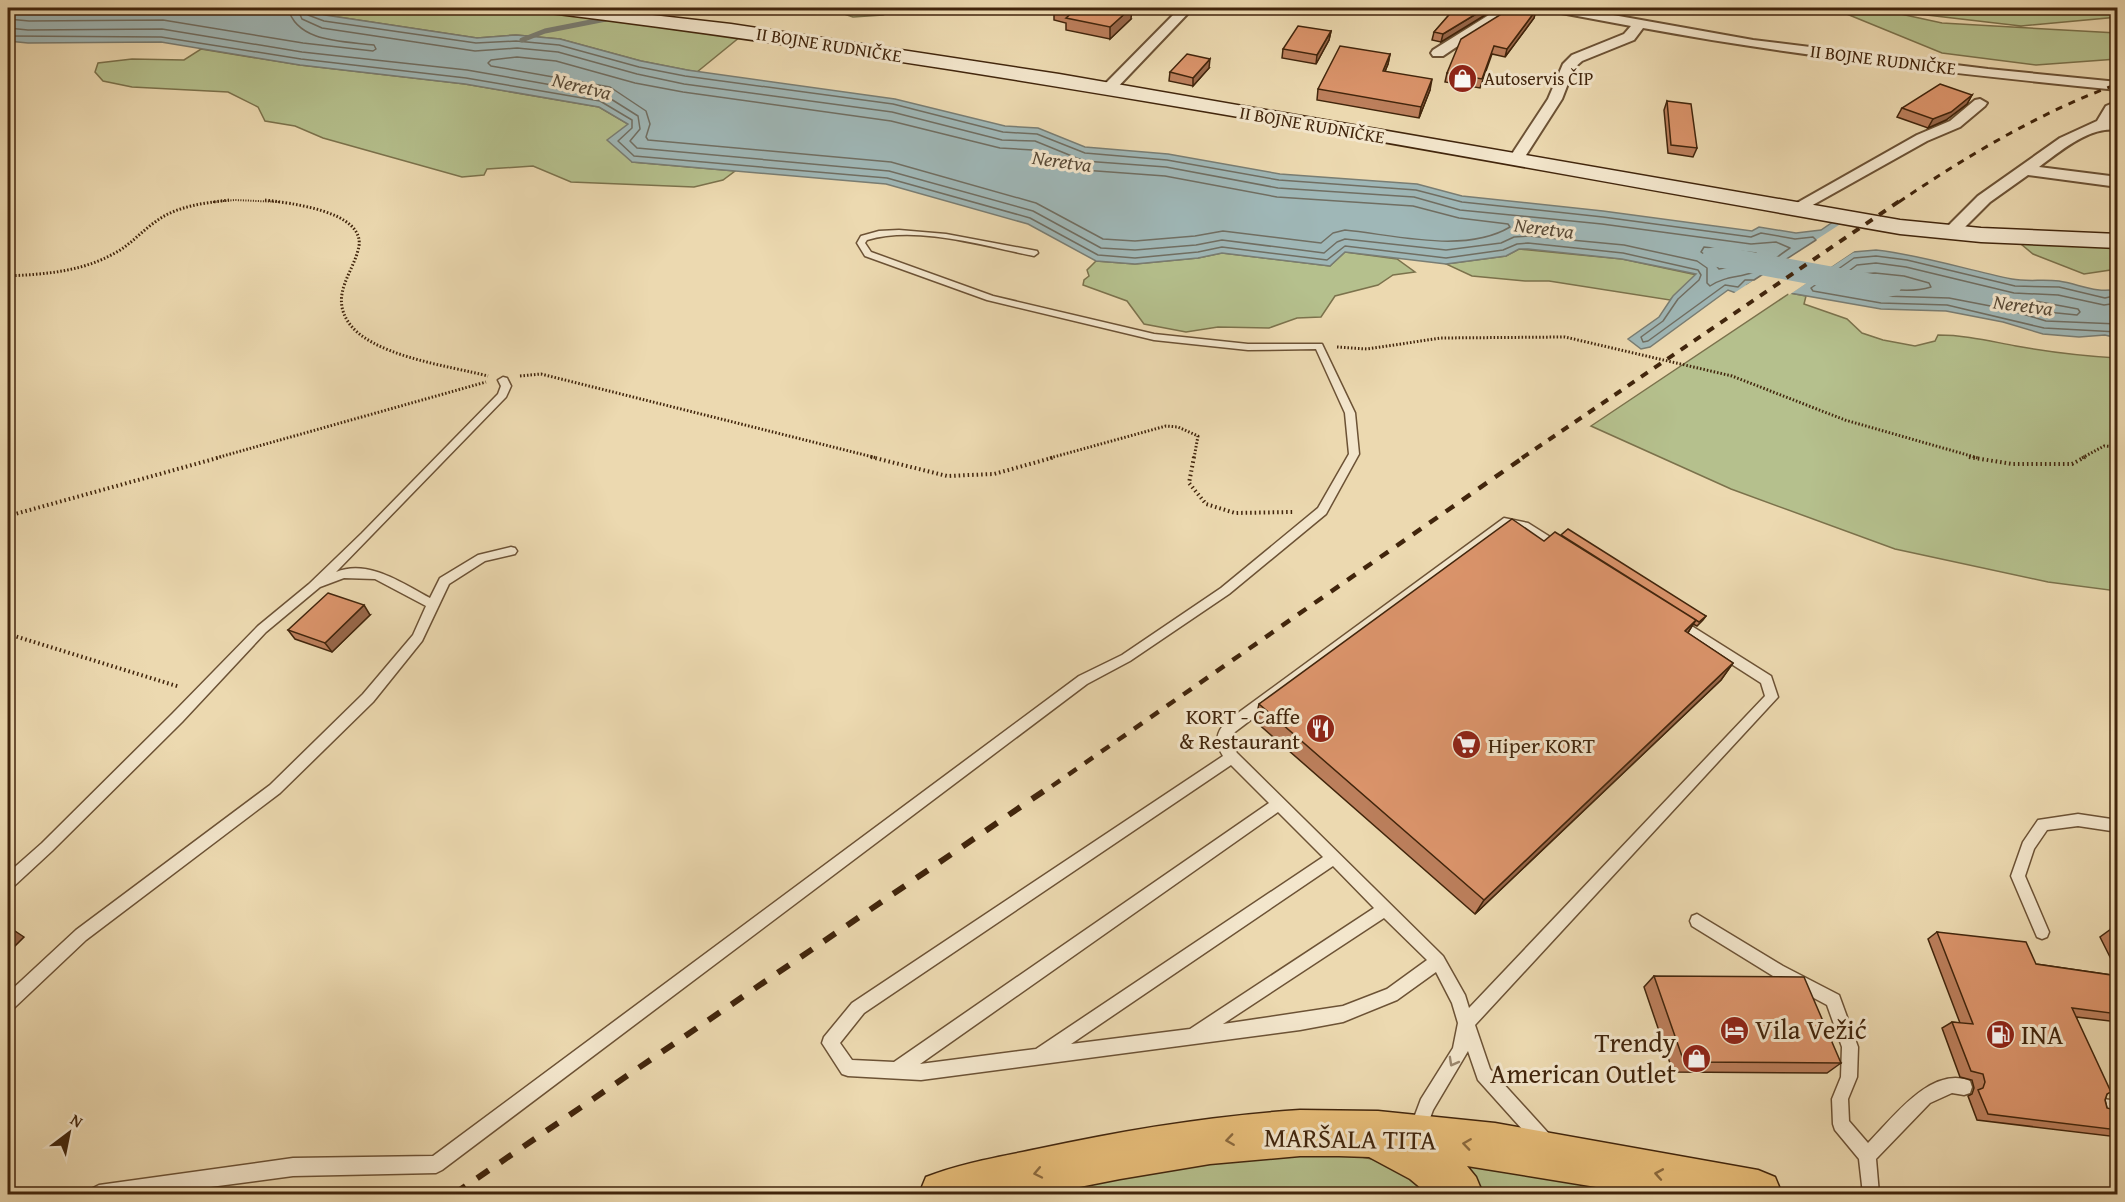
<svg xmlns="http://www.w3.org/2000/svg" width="2125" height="1202" font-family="'Gentium Book Plus',serif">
<rect width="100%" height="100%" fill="#ecd9b0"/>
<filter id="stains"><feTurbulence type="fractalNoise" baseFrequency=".00333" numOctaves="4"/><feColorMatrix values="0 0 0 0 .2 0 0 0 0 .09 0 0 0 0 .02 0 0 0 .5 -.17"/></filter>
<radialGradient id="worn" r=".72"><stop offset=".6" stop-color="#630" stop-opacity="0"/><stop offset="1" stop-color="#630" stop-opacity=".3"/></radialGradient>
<path fill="#b5c08d" stroke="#7b724c" stroke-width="1.5" d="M305,8h245l196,24 -49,40 -56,-11 -81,-22 -44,-4 -39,3 -152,-23z
M738,8h161l-16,7 -30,2 -15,-5h-78z
M1832,8h41l69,15 175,10v26l-81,6 -94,-12z
M1889,8h228l1,9 -97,9 -103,-12z
M201,49l99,16 165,19 134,23 29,17 4,38 103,9 -12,9 -29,7 -123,-5 -38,-16 -46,3 -3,6 -22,2 -139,-39 -28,-12 -30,-5 -7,-14 -30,-15 -96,-5 -29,-6 -8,-9 3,-9 34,-4 52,1z
M2015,239l102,2v28l-33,5 -51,-20z
M1519,249l103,10 75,16 -27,25 -121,-19h-24l-53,-5 -26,-12 60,-8z
M1345,252l52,7 18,13 -22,3 -15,10 -43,11 -14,21 -24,1 -28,10 -51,-1 -32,5 -42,-8 -17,-23 -44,-16 1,-5 5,-4 -2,-6 9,-9 39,3 63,-6 24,-5 108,13z
M1790,293l16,3 -2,8 43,15 15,14 21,7 32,6 20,-5 3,-6c28,0 51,6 78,11 33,6 68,10 101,12v233l-69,-9 -153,-33 -164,-60 -140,-63z
M1312,1150c39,5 100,9 125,44h-416c96,-22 193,-37 291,-44z
M1467,1159l209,32 2,3h-191l-22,-27z"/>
<path fill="#9fb7b7" stroke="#797d73" stroke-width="1.5" d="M8,8l298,1 19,6 152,23 39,-3 44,4 81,22 46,9 208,29 110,27 33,2 47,19 83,7 112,20 137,10 45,12 141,15 149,20 7,-4 37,6 25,-3 25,-17 22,3 -121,69 -3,11 -16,-6 -78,57 -9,2 -13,-10 31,-22 14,-21 23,-22 -74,-15 -94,-10h-9l-13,7 -60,8 -101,-12 -15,14 -108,-13 -24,5 -63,6 -39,-3 -68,-37 -142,-40 -254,-22 -25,-22 21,-16 -29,-17 -134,-23 -165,-19 -139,-23 -133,1 -20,-2z
M1876,250c46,5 91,20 136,29 15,3 31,0 47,2 20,3 38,13 58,8v49l-12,-3 -26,2 -36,-3 -40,-12 -57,-11 -65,-2 -91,-16 63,-41z"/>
<path fill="#ecd9b0" d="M1859,212l9,1 3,4 -114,72h-8l-4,10 -14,-4z
M1859,248l-70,47 -1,-1 1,-4 62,-41z"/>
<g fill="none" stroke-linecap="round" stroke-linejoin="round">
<path stroke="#706e62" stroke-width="1.5" d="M8,19l21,2 134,-1 140,23 70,8 3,-2 -2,-4c-30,-4 -77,-2 -86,-37
M8,28l20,2 134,-1 140,23 165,18 136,24 35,22 2,13 -10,12 7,7 252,23 144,40 68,37 34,2 61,-5 26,-5 102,13 13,-11 8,-3 101,11 55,-7 13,-6 15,-1 95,9 73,16 10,7v15l3,3c15,-10 28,-8 44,-14 12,-5 25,-17 36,-24l-14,-6 -25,2 -149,-20 -142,-14 -46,-13 -136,-9 -112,-21 -82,-6 -49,-20 -33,-1 -110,-28 -208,-28 -47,-10 -79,-22 -41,-4 -42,3 -153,-23 -20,-9 -5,-11
M8,36l153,1 140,22 165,19 134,23 32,19v8l-14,13 16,15 253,22 143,40 68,37 37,3 63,-6 24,-5 105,13 18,-14 101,12 57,-8 14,-6 11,-1 95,10 75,17 3,5 -2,5 -21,19 -15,22 -22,16 2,5 5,-1 77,-56 13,2 7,-7h9l62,-40 -3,-3 -18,2 -34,-6 -10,4 -148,-20 -141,-15 -46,-12 -137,-10 -112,-20 -82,-7 -48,-19 -34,-2 -110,-28 -208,-28 -46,-9 -80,-22 -43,-4 -40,2 -152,-22 -16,-6 -4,-7
M517,57l39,4 79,22 48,9 208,29 109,27 33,2 50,20 82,6 112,21 136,9 46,12 49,6 2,3c-45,27 -115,8 -165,3l-12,3 -12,10 -98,-12 -28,5 -60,5 -32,-2 -67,-36 -145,-41 -243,-22 -2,-3 4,-13 -4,-13 -36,-24 -119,-21 -3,-3 3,-3z
M1704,247l52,6 3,4 -9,6 -31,6 -9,-11 -9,-6z
M1875,273l29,3 25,7 2,4c-23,7 -54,2 -76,-7l5,-6z
M2118,295l-13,3 -46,-11 -44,-1 -108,-26 -31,-4 -22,2 -43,30 2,3 68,12 66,2 97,23 74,4
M2035,301l43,8 2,3 -3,3 -30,-3 -16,-5 -1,-4z
M2118,303l-14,2 -46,-10 -44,-2 -108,-26 -30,-4 -19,2 -26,19 2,3 49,9 67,2 57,11 40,12 72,3"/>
<path stroke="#797d73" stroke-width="5" d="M744,8l20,2 26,-2
M821,8h61
M647,10l12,-2
M522,40l23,-9 61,-12"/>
<path fill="#9fb7b7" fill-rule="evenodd" d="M1719,246l165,30 13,3 5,8 -5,8 -13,3 -178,-33 -5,-8 5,-8z"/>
<defs>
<path id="lane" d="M899,230l47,4 91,17 1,2 -4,3c-50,-10 -117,-31 -167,-16l-2,3 6,9 122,44 161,38 94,10h74l33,69 4,41 -33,60 -97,80 -99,67 -43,23 -645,486 -6,3 -143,3 -136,18h-66l2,-6 6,-3 194,-27 140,-2 646,-480 43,-21 99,-67 97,-80 31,-54 -4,-41 -29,-64 -68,1 -94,-10 -167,-40 -122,-44 -8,-13 4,-7 18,-5z
M503,377l4,1 4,8 -5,11 -170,175c32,-13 66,11 94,26l10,-20 38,-23 33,-8 4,1 2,3 -2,3 -30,7 -36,23 -27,57 -49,61 -93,91 -194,147 -72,68 -6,2v-17l68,-63 194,-145 93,-91 50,-59 13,-29 -51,-27 -31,-1 -24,9 -54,45 -84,90 -130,129 -39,36 -5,1v-15l34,-30 130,-129 86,-88 51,-42 53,-51 136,-139 3,-8 -3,-6z
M1504,518l24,5 243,153 7,21 -303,328 15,44 61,67 2,6 -2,6 -6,2 -6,-2 -61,-68 -10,-29 -35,59 -10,27 -6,2 -6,-2 -2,-6 12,-32 32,-51 5,-25 -6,-20 -16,-31 -39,28 -54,22 -43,8 -379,50 -73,-4 -6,-2 -20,-31 2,-6 28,-34 371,-247c-9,-14 -7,-24 4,-35zM1506,526l15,3 240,154 4,13 -296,312 -4,-13 -22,-39 -206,-203 -6,-8v-10zM1231,765l38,38 -375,259 -42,-2 -12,-17 24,-30zM1278,812l45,45 -287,192 -116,15zM1333,866l41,42 -184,121 -119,15zM1384,918l43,42 -40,29 -44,17 -120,18z
M2078,814l40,6v12l-40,-6 -31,4 -13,19 -9,27 24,56 -2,5 -5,2 -5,-2 -26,-61 12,-34 15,-22z
M1697,914l86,52 56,29 19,52 -1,30 -9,22 1,22 19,22c24,-24 63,-78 102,-62l2,6 -2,6 -6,2 -12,-2 -22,10 -54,56 3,35h-16l-4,-35 -24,-29 -2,-6 -1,-25 9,-22 1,-30 -15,-42 -54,-29 -81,-50 -2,-5 2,-5z
M2103,1099l15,2v16l-21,-4 -2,-6 2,-6z"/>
<path id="street" d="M1180,8h13l-81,85h-10l-2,-3 2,-3z
M1500,8h14l-71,48h-10l-2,-3 2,-3z
M1550,8h24l179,32 235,29 130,13v8c-159,-16 -318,-33 -475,-62l-9,12 -52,21 -8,7 -12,31 -41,64 -5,2 -8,-5 40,-61 15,-35 9,-9 52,-21 7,-8 -75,-14z
M1980,99l7,4 -2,3 -25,21 -33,14 -125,70h-12l-2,-3 129,-73 33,-14 25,-21z
M2118,101v10l-6,10 6,1v8c-29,-4 -57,21 -79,37l79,10v10l-90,-12 -38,27 -35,35h-12l-2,-3 2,-3 35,-35 82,-58 37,-17 9,-15z"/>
<path id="secondary" d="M541,8h50l140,16 328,50 841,146 81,8 137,6v14l-137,-6 -81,-8c-449,-79 -897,-165 -1350,-221l-6,-1z"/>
<path id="primary" d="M1300,1110l78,1 117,12 263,47 17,7 7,17h-143l-172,-28 9,11 7,17h-55l-18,-15 -41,-22 -30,-1h-39l-90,8 -90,15 -76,15h-125l7,-17c35,-14 74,-20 111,-28 87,-19 174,-33 263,-39z"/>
</defs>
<use href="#lane" stroke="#6c5235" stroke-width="3"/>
<use href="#street" stroke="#6c5235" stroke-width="4"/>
<use href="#secondary" stroke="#41250c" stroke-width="3"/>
<use href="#primary" stroke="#41250c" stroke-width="3"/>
<path stroke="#41250c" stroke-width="2" stroke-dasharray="1 1.5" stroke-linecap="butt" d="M213,202l22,-2 45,2"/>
<path stroke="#41250c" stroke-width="3" stroke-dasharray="1.5 2" stroke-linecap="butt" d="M265,200c24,3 99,11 94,46 -5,26 -28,47 -12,74 21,36 103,46 141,56
M8,276c38,-2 73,-4 107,-23 15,-8 26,-21 40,-31 21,-16 49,-19 74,-22
M1337,347l30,2 74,-11 124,-1 167,39 113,44 133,38
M520,376l21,-2 336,84
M216,458l270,-76
M1050,458l116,-32 12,1 20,9 -4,22
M2082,458l22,-12 14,1"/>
<path stroke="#41250c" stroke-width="4" stroke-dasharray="1.5 3" stroke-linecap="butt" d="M871,457l76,19 47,-2 61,-17
M1194,457l-5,26 17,21 29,9 58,-1
M1969,457l43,7h60l13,-7
M8,516l213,-59
M8,634l172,53"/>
<use href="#lane" fill="#f3e6cc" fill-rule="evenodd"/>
<use href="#street" fill="#f3e6cc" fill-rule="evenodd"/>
<use href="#secondary" fill="#f3e6cc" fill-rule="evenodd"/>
<use href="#primary" fill="#e6bc78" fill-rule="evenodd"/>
<path stroke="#41250c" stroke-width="3" stroke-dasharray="7 7" stroke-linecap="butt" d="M1899,202c68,-46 141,-90 219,-118"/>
<path stroke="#41250c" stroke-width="4" stroke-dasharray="8 8" stroke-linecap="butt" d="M1522,458l379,-258"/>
<path stroke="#41250c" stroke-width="4.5" stroke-dasharray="10 10" stroke-linecap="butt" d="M1052,786l472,-329"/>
<path stroke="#41250c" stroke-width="6" stroke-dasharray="14 14" stroke-linecap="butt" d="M454,1194l600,-410"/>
</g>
<path fill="#bc7f5c" stroke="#41250c" stroke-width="1.5" d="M1054,8l77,11 -21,20 -44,-9v-7l-12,-3z
M1455,8h36l-1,4 -49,30 -9,-2 2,-8z
M1536,10l-2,8 -29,39 -13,-3 -12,34 -35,-6 2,-9z
M1331,31l-2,9 -13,24 -34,-6 1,-9z
M1390,54l-2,10 -3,7 45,19 -11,28 -102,-18 1,-11z
M1209,68l-16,18 -24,-5 1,-9z
M1972,95l-5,9 -21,16 -18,8 -31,-11 5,-9z
M1667,101l30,47 -4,9 -25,-4 -4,-43z
M1544,541l162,75 -3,4 -6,6 -4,-2 -5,9 45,30 -12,17 -246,234 -220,-193 4,-17z
M370,615l-38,37 -37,-13 -7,-9z
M2118,904v17l-7,-13z
M2111,929l7,1v43l-18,-36z
M1937,932l99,32 82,12v46l-42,-5 31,77 -2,6 2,8 11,22v7l-141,-17 -9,-24 4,-2 2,-6 -2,-8 -12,-3 -18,-49 10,-6 8,1 -32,-84z
M1654,976l187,87 -14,10 -154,-1 -29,-85z"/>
<path fill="#99684b" stroke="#41250c" stroke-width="1.5" d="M1131,8h1l-1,11 -21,20v-12z
M1486,8h5l-1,4 -49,30 2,-8z
M1536,10l-2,8 -29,39 2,-8z
M1331,31l-2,9 -13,24 1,-9z
M1390,54l-2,10 -7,17 2,-10z
M1210,59l-1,9 -16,18v-8z
M1432,79l-2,11 -11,28 2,-11z
M1972,95l-5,9 -21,16 -18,8 5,-9z
M364,605l6,10 -38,37 -7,-9z
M1696,620l-11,17v-6z
M1733,663l-12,17 -246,234 9,-14z
M12,929l12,8 -16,16v-19z"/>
<path fill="#db946b" stroke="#41250c" stroke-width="1.5" d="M1054,8h77l-21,19 -44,-9 7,-6z
M1455,8h31l-43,26 -9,-2z
M1511,8h15l10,2 -29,39 -13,-3 -12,33 -35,-6 14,-34z
M1298,26l33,5 -14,24 -34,-6z
M1340,46l50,8 -7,17 49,8 -11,28 -103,-18z
M1187,54l23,5 -17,19 -23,-6z
M1940,84l32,11 -21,17 -18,7 -31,-11z
M1667,101l24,3 6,44 -26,-3z
M1512,519l32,22 11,-9 141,88 -11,11 48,32 -249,237 -225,-196z
M1568,529l138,87 -7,6 -138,-87z
M328,593l36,12 -39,38 -37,-13z
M8,927l4,2 -4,5z
M2111,929l7,1v12z
M1937,932l89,10 10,22 82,12v38l-46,-6 39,84 -4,2 -2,6 2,8 11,3v19l-130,-16 -10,-24 5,-2 2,-6 -2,-8 -12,-3 -19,-49 21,2z
M1654,976l150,1 37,86 -157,-1z"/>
<defs><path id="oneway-chevron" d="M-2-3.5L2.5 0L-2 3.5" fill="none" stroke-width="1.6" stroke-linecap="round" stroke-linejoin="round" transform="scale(1.5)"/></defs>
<use stroke="#9a866c" href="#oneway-chevron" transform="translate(1453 1062) rotate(119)"/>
<g stroke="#8b693d">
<use href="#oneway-chevron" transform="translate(1230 1140) rotate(172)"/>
<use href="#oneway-chevron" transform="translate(1467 1144) rotate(-172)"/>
<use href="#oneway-chevron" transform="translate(1038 1173) rotate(168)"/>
<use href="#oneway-chevron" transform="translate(1659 1174) rotate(-170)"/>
</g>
<defs>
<symbol id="shop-disc" viewBox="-11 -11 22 22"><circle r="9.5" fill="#8f2418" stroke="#f3e6cc"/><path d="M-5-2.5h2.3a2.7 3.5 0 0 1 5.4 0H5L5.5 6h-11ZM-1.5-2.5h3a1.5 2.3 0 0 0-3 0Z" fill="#fff"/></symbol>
<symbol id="restaurant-disc" viewBox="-11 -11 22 22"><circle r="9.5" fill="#8f2418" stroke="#f3e6cc"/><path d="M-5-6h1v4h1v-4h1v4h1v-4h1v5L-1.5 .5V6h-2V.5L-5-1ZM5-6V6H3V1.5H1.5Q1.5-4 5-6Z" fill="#fff"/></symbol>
<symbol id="supermarket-disc" viewBox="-11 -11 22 22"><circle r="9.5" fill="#8f2418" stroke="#f3e6cc"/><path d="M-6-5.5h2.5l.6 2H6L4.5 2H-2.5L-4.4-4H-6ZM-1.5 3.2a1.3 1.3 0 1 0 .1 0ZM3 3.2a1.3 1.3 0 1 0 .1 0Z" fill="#fff"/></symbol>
<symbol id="hotel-disc" viewBox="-11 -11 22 22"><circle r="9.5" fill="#8f2418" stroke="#f3e6cc"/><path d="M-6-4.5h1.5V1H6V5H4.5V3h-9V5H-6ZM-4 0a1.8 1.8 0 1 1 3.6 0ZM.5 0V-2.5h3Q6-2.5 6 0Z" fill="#fff"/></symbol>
<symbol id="fuel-disc" viewBox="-11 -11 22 22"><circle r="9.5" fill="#8f2418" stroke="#f3e6cc"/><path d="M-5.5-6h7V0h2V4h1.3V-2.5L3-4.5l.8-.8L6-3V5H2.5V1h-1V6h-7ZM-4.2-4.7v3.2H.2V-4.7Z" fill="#fff"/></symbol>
</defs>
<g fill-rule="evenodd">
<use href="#shop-disc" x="1446" y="62" width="33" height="33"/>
<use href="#restaurant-disc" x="1304" y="712" width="33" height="33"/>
<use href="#supermarket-disc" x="1450" y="728" width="33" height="33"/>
<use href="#hotel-disc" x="1718" y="1014" width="33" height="33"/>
<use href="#fuel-disc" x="1984" y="1018" width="33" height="33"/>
<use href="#shop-disc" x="1680" y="1042" width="33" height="33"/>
</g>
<g text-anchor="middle" stroke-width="6" stroke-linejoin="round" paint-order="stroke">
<g font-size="18" fill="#41250c" stroke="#f3e6cc">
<text transform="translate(829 45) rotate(9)" y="6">II BOJNE RUDNIČKE</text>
<text transform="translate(1883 60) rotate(7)" y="6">II BOJNE RUDNIČKE</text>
<text transform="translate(1312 125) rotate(10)" y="6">II BOJNE RUDNIČKE</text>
</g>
<g font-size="18" fill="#41250c" stroke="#f3e6cc" text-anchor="start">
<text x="1484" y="85">Autoservis ČIP</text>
</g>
<g font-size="20" font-style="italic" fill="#584a37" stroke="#f3e6cc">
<text transform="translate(582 86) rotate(14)" y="7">Neretva</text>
<text transform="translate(1062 161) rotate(8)" y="7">Neretva</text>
<text transform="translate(1544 228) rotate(7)" y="7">Neretva</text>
<text transform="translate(2023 305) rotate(7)" y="7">Neretva</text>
</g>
<g font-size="22" fill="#41250c" stroke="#f3e6cc" text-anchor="end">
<text x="1300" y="724">KORT - Caffe<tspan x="1300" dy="25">&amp; Restaurant</tspan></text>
<text x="1488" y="753" text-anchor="start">Hiper KORT</text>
</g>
<g font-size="27" fill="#41250c" stroke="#f3e6cc" text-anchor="start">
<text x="1755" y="1039">Vila Vežić</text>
<text x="2021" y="1044">INA</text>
<text x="1676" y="1052" text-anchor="end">Trendy<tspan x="1676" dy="31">American Outlet</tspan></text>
</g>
<g font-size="27" fill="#41250c" stroke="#f3e6cc">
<text transform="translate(1350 1139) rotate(1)" y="9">MARŠALA TITA</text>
</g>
</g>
<rect width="2125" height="1202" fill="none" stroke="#ecd9b0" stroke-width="30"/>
<rect x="9" y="9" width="2107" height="1184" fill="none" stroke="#41250c" stroke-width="3"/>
<rect x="15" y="15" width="2095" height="1172" fill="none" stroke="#41250c" stroke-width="1.5"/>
<g transform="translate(69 1133) rotate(32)" stroke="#f3e6cc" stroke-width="4.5" paint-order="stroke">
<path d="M0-4.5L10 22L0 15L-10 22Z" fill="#41250c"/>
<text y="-9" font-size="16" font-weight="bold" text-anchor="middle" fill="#41250c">N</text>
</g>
<rect width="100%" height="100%" filter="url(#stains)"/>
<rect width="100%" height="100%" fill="url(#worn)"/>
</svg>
